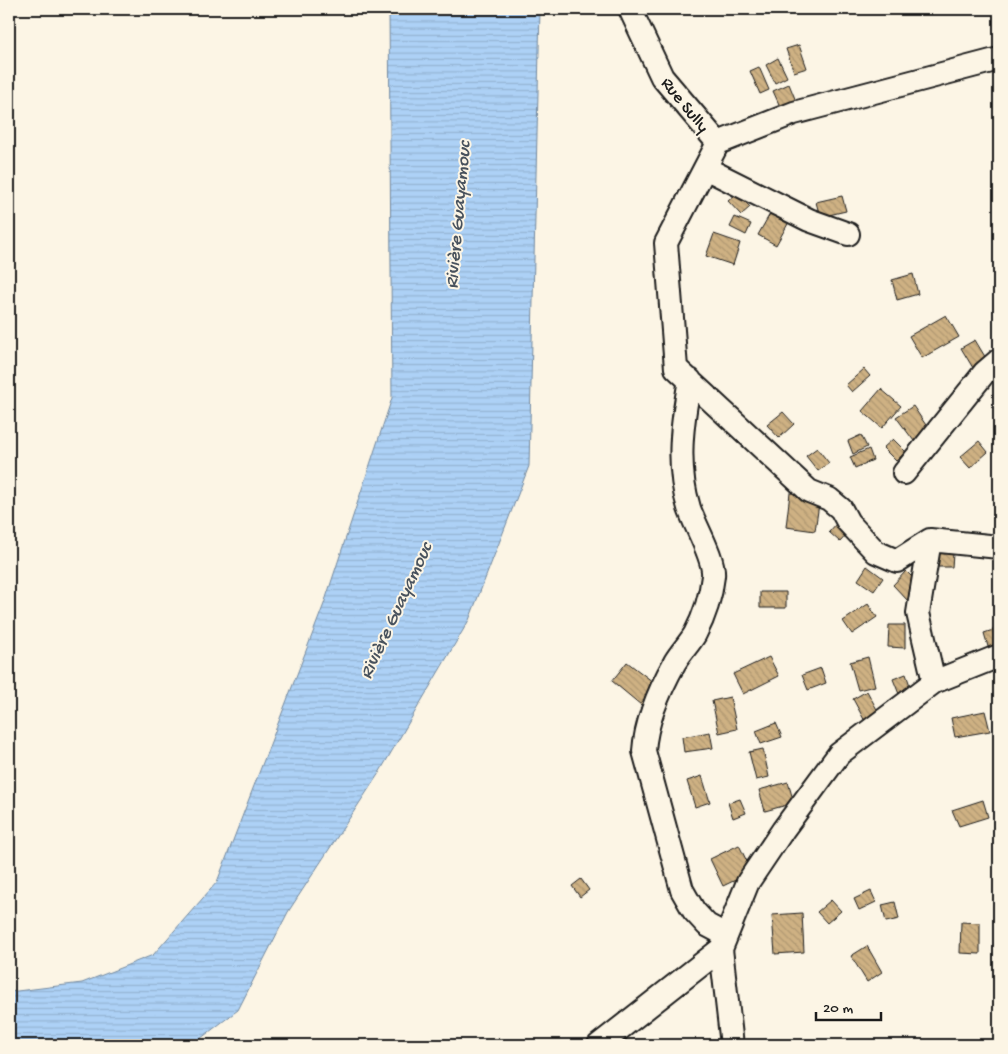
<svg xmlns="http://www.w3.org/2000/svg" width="1008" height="1054" font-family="'Gochi Hand',sans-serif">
<defs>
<pattern id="water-rules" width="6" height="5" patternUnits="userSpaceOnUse" patternTransform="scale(1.25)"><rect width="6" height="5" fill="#add1f6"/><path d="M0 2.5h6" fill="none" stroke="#94b3d2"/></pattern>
<pattern id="building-back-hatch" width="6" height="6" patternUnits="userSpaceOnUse" patternTransform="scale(1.25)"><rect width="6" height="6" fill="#ceb183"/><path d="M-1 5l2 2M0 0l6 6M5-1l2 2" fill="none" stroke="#b09871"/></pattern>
</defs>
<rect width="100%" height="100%" fill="#fcf5e5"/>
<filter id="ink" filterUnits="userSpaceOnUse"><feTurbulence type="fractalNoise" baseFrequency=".02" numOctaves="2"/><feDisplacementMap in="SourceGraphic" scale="10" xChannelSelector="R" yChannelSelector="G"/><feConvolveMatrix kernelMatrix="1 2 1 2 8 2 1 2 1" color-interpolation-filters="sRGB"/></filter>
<g filter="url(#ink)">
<path fill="url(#water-rules)" stroke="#73899f" d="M389,9h151l-11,457 -60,154 -90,153 -91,139 -50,98 -46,35h-183v-53l73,-9 71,-28 64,-73 107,-278 68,-206z"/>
<path fill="url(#building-back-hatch)" stroke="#1c1c1c" d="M799,45l8,23 -13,4 -8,-23z
M778,58l9,19 -12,6 -9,-18z
M759,67l10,23 -9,4 -10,-23z
M789,84l9,22 -15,7 -10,-22z
M737,193l13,14 -9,8 -13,-14z
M842,196l4,15 -26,6 -4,-15z
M771,212l18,10 -13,23 -18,-10z
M735,217l16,7 -5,11 -16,-8z
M714,234l26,9 -7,22 -27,-9z
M913,274l5,20 -21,6 -5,-20z
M946,315l13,22 -37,21 -13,-22z
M975,340l12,20 -14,8 -12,-20z
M864,369l6,7 -18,16 -6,-7z
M881,389l20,17 -19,22 -20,-17z
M913,406l19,28 -15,11 -21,-28z
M783,412l11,12 -15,14 -12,-13z
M861,435l6,12 -14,7 -5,-13z
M893,439l13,13 -10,9 -13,-13z
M979,441l9,11 -18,16 -10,-11z
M817,448l12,15 -11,8 -12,-15z
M869,449l4,11 -18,8 -5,-11z
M790,493l30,4 -5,34 -29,-4z
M837,523l11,10 -8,9 -11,-10z
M939,553l14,1 -1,13h-14z
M867,566l16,12 -9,13 -16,-11z
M906,571l16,16 -14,14 -15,-16z
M760,592h26v16h-26z
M868,604l9,13 -25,17 -9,-13z
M889,625h16v23l-17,-1z
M999,628v19l-10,3 -5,-17z
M769,657l10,19 -36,18 -10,-20z
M868,657l7,29 -17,4 -8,-28z
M627,662l30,23 -16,20 -29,-24z
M821,668l5,15 -18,7 -6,-15z
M906,674l7,20 -12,5 -8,-20z
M867,691l14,26 -14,8 -14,-26z
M730,697l7,32 -18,4 -7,-32z
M985,711l5,20 -35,6 -4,-19z
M776,723l6,14 -21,7 -5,-13z
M710,732l3,16 -29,4 -2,-15z
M763,749l6,28 -13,3 -7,-28z
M702,776l8,26 -15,5 -8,-26z
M788,782l6,21 -29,8 -6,-21z
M740,799l6,14 -13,5 -5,-15z
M983,800l5,17 -29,9 -7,-16z
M739,845l13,27 -29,14 -13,-27z
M581,879l8,11 -9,7 -8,-11z
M871,891l5,11 -17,8 -5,-11z
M831,900l10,11 -14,12 -10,-11z
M895,902l4,17 -13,3 -4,-17z
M802,913l2,39 -29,2 -3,-39z
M961,922l19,1v31l-20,-1z
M867,946l15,26 -15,10 -16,-26z"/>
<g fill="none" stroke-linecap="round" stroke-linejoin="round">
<defs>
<path id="minor" d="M630,9l32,68 56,66
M999,59l-205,54 -76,30 -52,100 10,125 133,123 20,8 12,10 7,13 28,30 21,9 33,-21 69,7
M705,168l104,52 39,14
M690,380c-8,43 -14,86 -1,128 6,18 26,51 24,68 -2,19 -9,41 -18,58 -6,10 -14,18 -20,28 -15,27 -29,58 -31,89l38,139 12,21 13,14 19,10
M904,473l81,-101 14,-12
M930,540l-12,73 16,69
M599,1045l122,-96
M732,1045l-11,-96 27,-67 35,-52 56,-76 95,-72 65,-26"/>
</defs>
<use href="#minor" stroke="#1c1c1c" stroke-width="26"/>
<use href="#minor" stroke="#fcf5e5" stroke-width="22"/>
</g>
</g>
<g text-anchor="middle" stroke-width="4" stroke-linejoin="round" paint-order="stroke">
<g font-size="18" fill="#1c1c1c" stroke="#fcf5e5">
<text transform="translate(686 104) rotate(51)" y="6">Rue Sully</text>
</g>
<g font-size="19" font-style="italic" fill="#48525d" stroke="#fcf5e5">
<text transform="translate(456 215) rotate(-85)" y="7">Rivière Guayamouc</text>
<text transform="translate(394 610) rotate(-65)" y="7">Rivière Guayamouc</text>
</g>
</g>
<rect width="1008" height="1054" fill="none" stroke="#fcf5e5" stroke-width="30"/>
<rect x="15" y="15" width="978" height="1024" fill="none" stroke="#1c1c1c" stroke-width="2" filter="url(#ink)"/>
<path d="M816 1012v8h65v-8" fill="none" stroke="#1c1c1c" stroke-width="2.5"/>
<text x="823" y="1012" font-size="15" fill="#1c1c1c" stroke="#fcf5e5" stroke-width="4" paint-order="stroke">20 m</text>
</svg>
